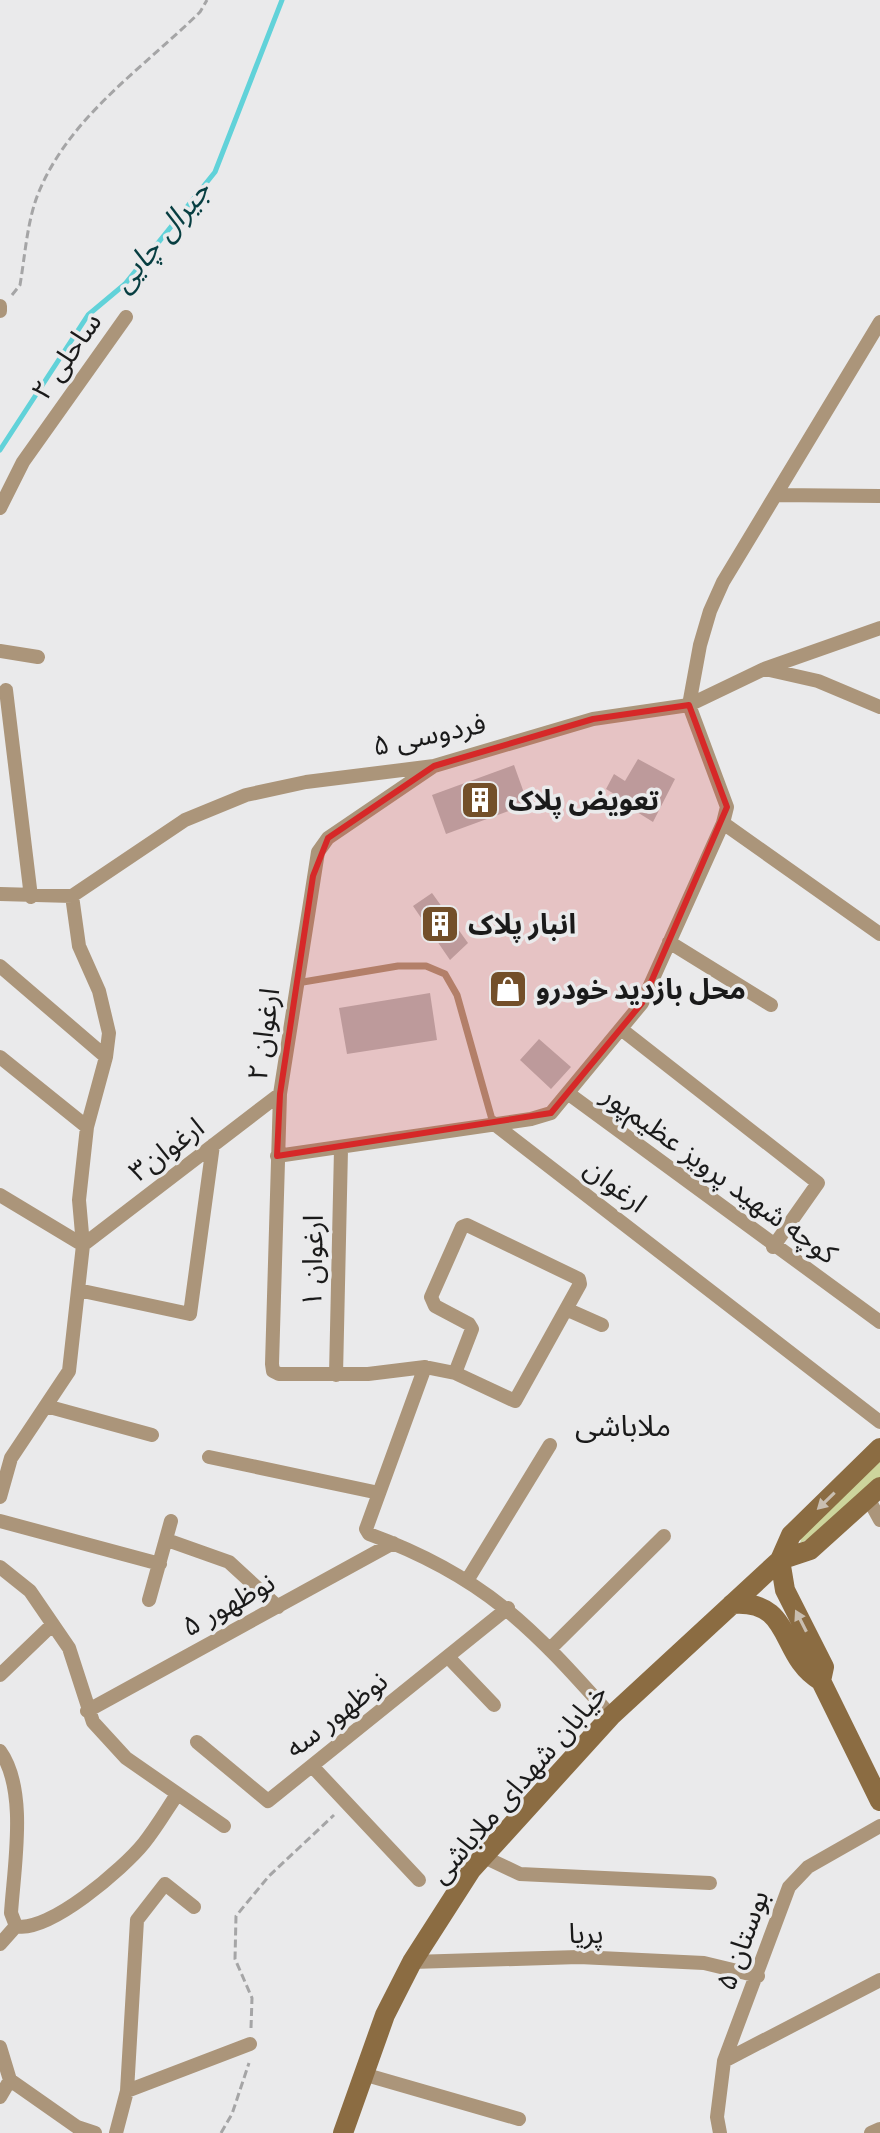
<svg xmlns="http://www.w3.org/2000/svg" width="880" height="2133" font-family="Poppins,'Noto Sans Arabic',sans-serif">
<rect width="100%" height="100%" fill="#eaeaeb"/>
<path fill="#cdd59c" d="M880,1458v20l-59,55 -21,10 5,-15z"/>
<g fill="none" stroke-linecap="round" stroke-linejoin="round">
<path stroke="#61d2d9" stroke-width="5" d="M0,450l88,-135 37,-31 90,-112 67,-172"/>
</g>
<path fill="#b7b7b8" d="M638,759l37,20 -22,43 -16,-10 2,-3 -33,-20 8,-15 11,7z
M514,765l14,39 -82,30 -14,-39z
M432,893l36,50 -18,17 -37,-54z
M516,971l11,17 -27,18 -11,-17z
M430,993l7,47 -90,14 -8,-46z
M539,1039l32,28 -20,22 -31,-29z"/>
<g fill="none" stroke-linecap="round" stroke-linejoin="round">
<path stroke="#a5a5a6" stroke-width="3" stroke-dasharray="8 4" stroke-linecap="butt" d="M12,295l8,-10c5,-29 7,-63 18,-91 31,-77 104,-125 162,-182l7,-12
M251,2028l1,-30 -17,-39 1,-43 33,-40 65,-61
M221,2133l11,-19 17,-51"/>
<path stroke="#ab957a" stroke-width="7" d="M297,983l101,-17h28l19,8 12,21 36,128"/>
<path stroke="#ab957a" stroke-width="14" d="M0,306v5
M880,322l-157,260 -13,29 -10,34 -11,60 38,102 -4,16 157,111
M776,495l104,1
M0,508l23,-46 103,-145
M0,651l38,6
M765,669l53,12 62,26
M6,690l25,207
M434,766l-106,72 -10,14 -38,242 -8,270 1,7 6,3h89l57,-7 -59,162 3,5c115,42 163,93 242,182
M0,894l72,2 113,-76 61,-25 60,-13 128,-16 159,-47 96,-14 75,-36 116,-41
M669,942l102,63
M0,966l106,91
M621,1029l197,154 -45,64
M0,1057l87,70
M569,1094l311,228
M493,1123l387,299
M277,1156l254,-37 20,-6 91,-110 81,-180
M0,1195l83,50
M83,1245l197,-151
M78,1290l112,24 23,-169
M566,1309l36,16
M425,1367l30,6 60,28 65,-117 -1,-5 -112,-54 -5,2 -31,70 4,9 34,18 3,5 -17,44
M336,1375l5,-226
M46,1406l106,29
M209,1457l170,36
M0,1497l11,-39 58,-87 14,-126 -4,-45 8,-73 19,-70 3,-24 -10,-42 -20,-45 -7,-50
M868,1498l12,22
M0,1521l160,43
M167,1540l62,22 49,45
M0,1567l30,24 39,57 24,74 33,36 98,68
M468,1579l82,-134
M149,1600l22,-79
M551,1648l113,-112
M449,1658l45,47
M0,1675l52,-50
M87,1711l306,-168
M197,1742l71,59 240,-193
M0,1751c28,39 14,115 11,162l5,13c32,8 108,-58 128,-83 12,-15 22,-32 32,-47
M312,1766l107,114
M484,1857l36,17 190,9
M0,1944l16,-18
M412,1962l167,-5 125,6 54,13
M0,2047l10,33 -10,17
M724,2061l156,-81
M363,2074l156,45
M10,2080l67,47 18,6
M127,2091l123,-47
M116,2133l11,-42 10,-171 28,-36 29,23
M720,2133l-3,-16 7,-56 65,-174 19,-20 72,-41
M871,2133l9,-4"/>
<path stroke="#8b6c42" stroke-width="20" d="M780,1560l5,30 39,77 -3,14
M780,1560l30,-10 70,-63
M732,1604c62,-5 46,52 89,77l59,120
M343,2133l42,-118 27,-53 59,-92 140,-154 169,-156 11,-25 89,-87"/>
</g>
<defs><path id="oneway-solid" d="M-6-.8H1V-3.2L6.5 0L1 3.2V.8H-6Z" transform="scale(2)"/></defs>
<g fill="#c9beb0">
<use href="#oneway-solid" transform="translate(826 1501) rotate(136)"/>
<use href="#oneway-solid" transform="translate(801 1621) rotate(-117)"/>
</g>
<path fill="#d62828" fill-opacity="0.2" stroke="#d62828" stroke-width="6" stroke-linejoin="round" d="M689,705l38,102 -85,196 -91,110 -274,43 3,-62 33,-218 15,-38 106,-72 159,-47z"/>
<defs>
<symbol id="building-square" viewBox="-11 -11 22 22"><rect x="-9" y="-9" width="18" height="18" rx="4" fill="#734f29" stroke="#eaeaeb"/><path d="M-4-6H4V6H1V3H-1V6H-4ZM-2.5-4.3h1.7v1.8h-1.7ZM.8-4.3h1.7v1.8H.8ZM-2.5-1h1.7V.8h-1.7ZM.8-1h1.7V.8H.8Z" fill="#fff"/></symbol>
<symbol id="shop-square" viewBox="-11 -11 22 22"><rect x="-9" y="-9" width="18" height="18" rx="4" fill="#734f29" stroke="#eaeaeb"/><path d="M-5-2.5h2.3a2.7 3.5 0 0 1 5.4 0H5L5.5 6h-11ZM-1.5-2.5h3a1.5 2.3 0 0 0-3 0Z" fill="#fff"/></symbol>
</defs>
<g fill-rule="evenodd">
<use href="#building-square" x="458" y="778" width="44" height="44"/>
<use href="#building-square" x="418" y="902" width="44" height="44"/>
<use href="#shop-square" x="486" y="967" width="44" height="44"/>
</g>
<g text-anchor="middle" stroke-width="7" stroke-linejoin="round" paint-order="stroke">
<g font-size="28" fill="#1a1a1a" stroke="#eaeaeb">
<text transform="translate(66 356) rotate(-55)" y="10">ساحلی ۲</text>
<text transform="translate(429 734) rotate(-12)" y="10">فردوسی ۵</text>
<text transform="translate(263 1034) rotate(-82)" y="10">ارغوان ۲</text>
<text transform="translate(166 1149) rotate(-37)" y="10">ارغوان۳</text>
<text transform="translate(720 1174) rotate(36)" y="10">کوچه شهید پرویز عظیم‌پور</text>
<text transform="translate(616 1185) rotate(37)" y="10">ارغوان</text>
<text transform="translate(312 1261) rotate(-89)" y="10">ارغوان ۱</text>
<text transform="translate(228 1604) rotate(-29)" y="10">نوظهور ۵</text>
<text transform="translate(336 1714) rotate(-38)" y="10">نوظهور سه</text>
<text transform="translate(518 1783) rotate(-49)" y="10">خیابان شهدای ملاباشی</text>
<text x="586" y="1943">پریا</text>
<text transform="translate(742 1940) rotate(-70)" y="10">بوستان ۵</text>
</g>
<g font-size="28" font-weight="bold" fill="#1a1a1a" stroke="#eaeaeb" text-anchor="start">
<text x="508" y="810">تعویض پلاک</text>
<text x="468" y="934">انبار پلاک</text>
<text x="536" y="999">محل بازدید خودرو</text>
</g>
<g font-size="30" font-style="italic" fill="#073e41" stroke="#eaeaeb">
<text transform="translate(161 236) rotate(-50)" y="10">جیرال چایی</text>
</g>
<g font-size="30" fill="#1a1a1a" stroke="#eaeaeb">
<text x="623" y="1436">ملاباشی</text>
</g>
</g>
</svg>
